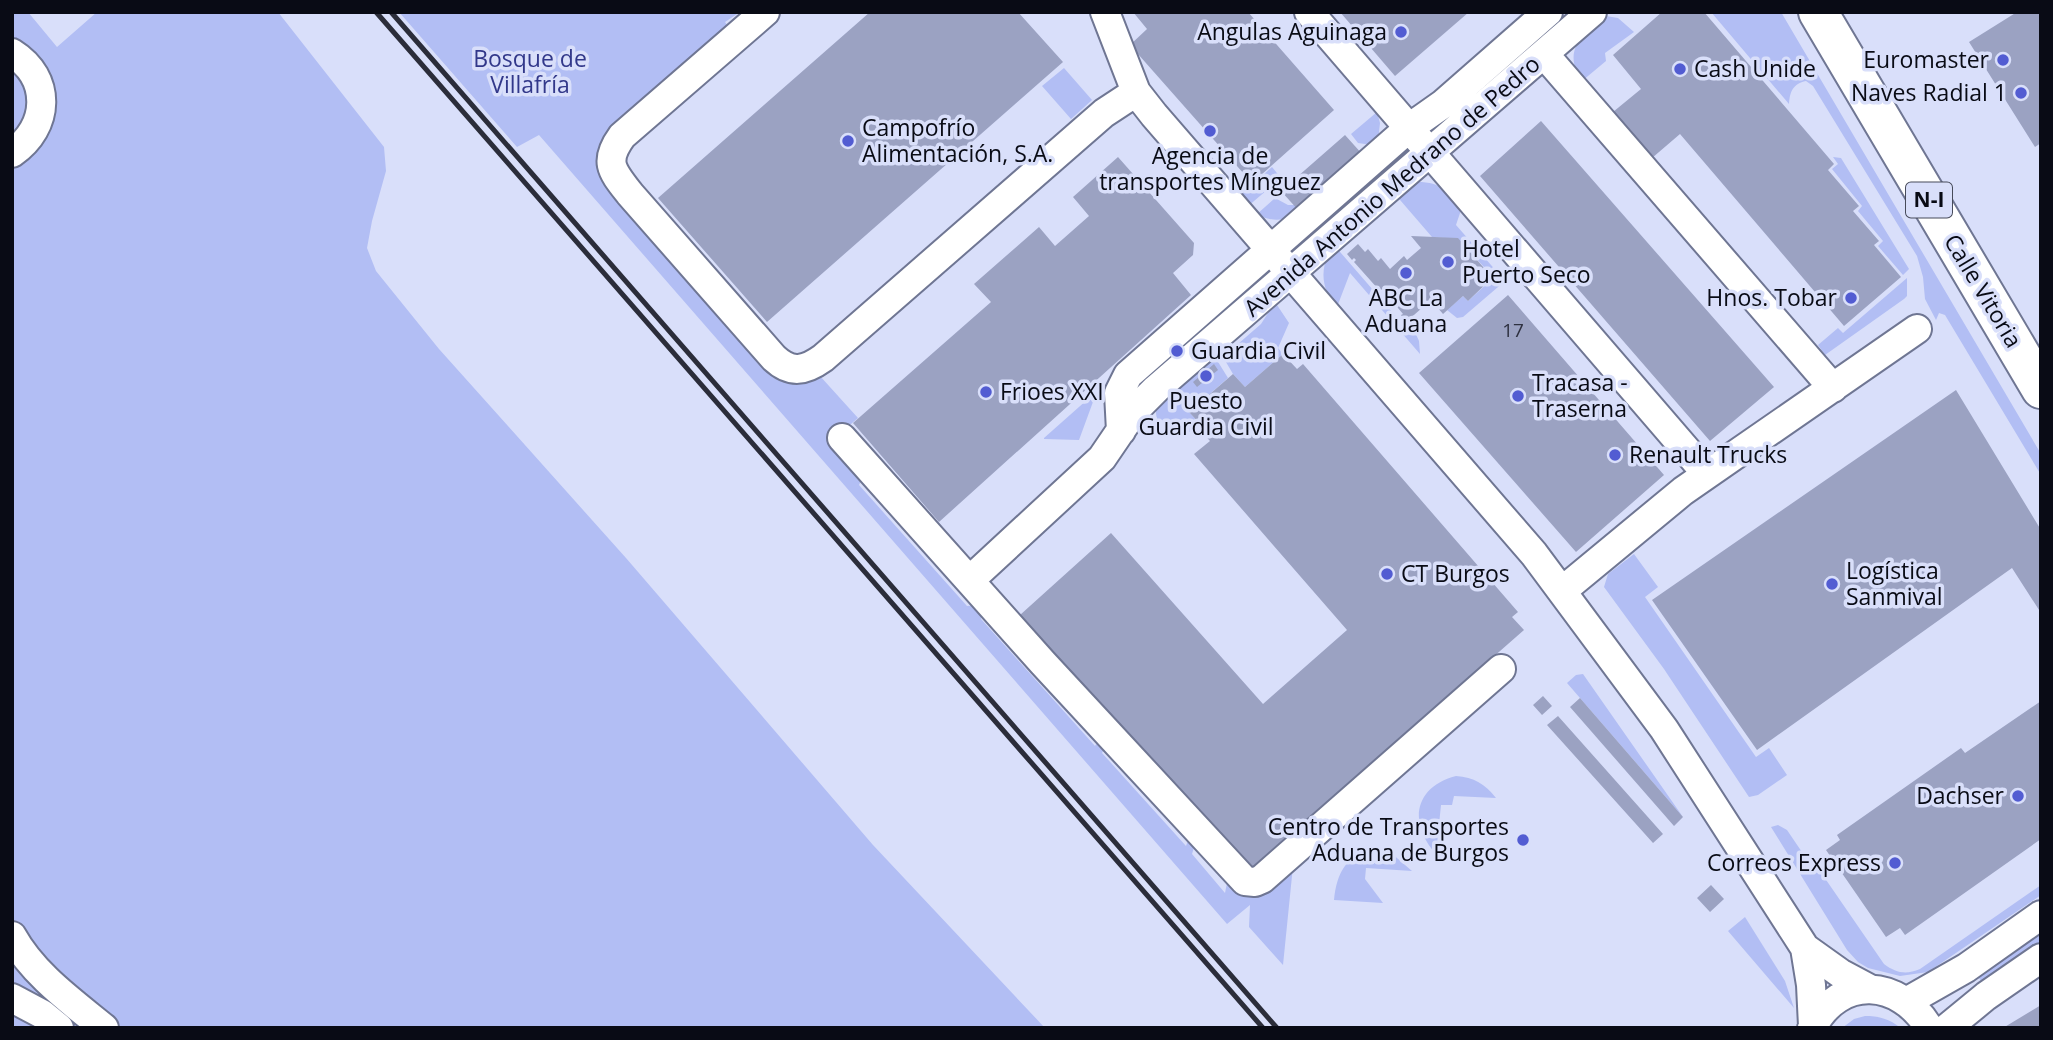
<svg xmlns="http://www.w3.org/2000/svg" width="2053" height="1040" font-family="'Open Sans',sans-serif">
<rect width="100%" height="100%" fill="#d9dffa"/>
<path fill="#b2bef4" d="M12,12h16l29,35 40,-35h181l106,135 2,24 -14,50 -5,27 9,23 63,78 187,209 247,287 172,183h-1033z
M399,12h341l-15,10 4,6 -123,111 169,234 45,3 38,42 -27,23 32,35 -4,9 108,121 16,-1 -2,14 114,127 6,-9 6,6 -5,10 84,93 4,-11 6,6 -4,13 33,39 3,-15 16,15 14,4 35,-31 -10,99 -34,-38 1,-22 -23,19 -688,-789 -22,12z
M1711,12h70l260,442v21l-96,-160 -6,-2 -3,7 -11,-21 -2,-22 -6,-21 -104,-170 -7,-5c-13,3 -16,10 -17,23z
M1606,16l12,2 16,14 -29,21 1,8 -24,20c-13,-20 -11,-34 6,-51 6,-6 10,-12 18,-14z
M1064,68l28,32 -21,19 -29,-33z
M1377,112l3,11 -2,18 -6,4 -14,-2 -7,-9z
M1833,157l8,1 68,111 -6,6 -25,-29 5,-5 -25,-30 4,-5 -30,-37 6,-5z
M1272,167l9,11 -34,29 -9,-10z
M1417,182c26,0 29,10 44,28l-5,15 49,56 -42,36 -6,1 -10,-8 16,-14 5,5 22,-20 1,-5 -11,-6 4,-3 -26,-28 -26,-2 -38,-44z
M1275,198l13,7h18c-20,15 -25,19 -50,10z
M1334,245l72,83 5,-5 8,18 1,13 -70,-81 -13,34c-17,-18 -18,-42 -3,-62z
M1907,278v18l-3,3 -79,56 -7,-10 20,-17 5,5z
M1275,302l14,21 -11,25 5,6 -38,33 -12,-13 -10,-17 38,-33z
M1215,357l13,21 -39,34 12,13c-24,20 -53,6 -43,-26z
M1097,391l-18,49 -35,-1v-1z
M1634,554l24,33 -13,10 111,160 13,-9 18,27 -29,20 -9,2 -85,-128 -60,-82 4,-13z
M1583,674l100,143 -116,-134 9,-8z
M1456,776c18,1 29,8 40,22l-42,-2 -2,9h-11l-5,49c-28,-31 -22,-67 20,-78z
M1778,825l9,5 19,28h5l73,106c12,9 22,11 36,5l121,-84v10l-113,77 -28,4 -32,-8 -10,-6 -11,-12 -76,-123z
M1373,850l17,2 22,19 -46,-3 -1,11 18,24 -49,-3c3,-27 11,-44 39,-50z
M1745,917l40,64 9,27 -66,-77z
M2041,928v18l-57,39 -8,-11z
M1865,1016c15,0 24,3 36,12h-59l12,-9z"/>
<path fill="#9ba2c2" d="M870,12h148l45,50 -296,260 -109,-124z
M1133,12h115l86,98 -82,73 -122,-138 17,-16z
M1340,12h129l-74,64z
M1662,12h42l130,152 -6,6 31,36 -6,5 26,30 -5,4 27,32 -57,49 -164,-192 -28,24 -39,-46 28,-23 -28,-34z
M2017,12h24v131l-6,4 -66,-105z
M1541,121l233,266 -64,54 -230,-265z
M1345,135l18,20 -64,56 -18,-20z
M1118,157l76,86 -1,12 -20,18 18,22 -252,227 -86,-99 138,-121 -17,-18 65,-57 16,19 34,-30 -16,-19z
M1411,236l47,2 26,30 -4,2 4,4h5l2,5 -23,22 -5,-5 -20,18 -12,-14 -25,22 -5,-7 2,-1 -10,-12 -2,2 -10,-11 2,-2 -2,-2 -2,1 -25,-28 2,-2 -2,-2 -2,2 -5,-6 11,-10 7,8 3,-3 10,12 3,-3 9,11 14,-13 3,4 14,-12z
M1508,295l156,180 -88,77 -157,-179z
M1283,354l14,15 6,-5 215,248 -6,5 12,13 -275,241 -229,-256 91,-82 152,171 84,-74 -153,-176 16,-13 -12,-13 3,-3 -12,-13 44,-38 12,13z
M1214,364l4,6 -21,17 -4,-5z
M1956,390l85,140v83l-29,-45 -255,182 -105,-150z
M1543,696l9,10 -10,9 -9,-10z
M1580,698l103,119 -9,9 -104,-119z
M2041,701v138l-136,96 -5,-7 -14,9 -60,-87 14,-10 -3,-5 124,-87 4,5z
M1558,716l105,118 -10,9 -106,-118z
M1711,885l13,14 -14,13 -13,-14z
M2041,1005v23h-38z"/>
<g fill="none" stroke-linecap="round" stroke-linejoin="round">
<defs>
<path id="minor" d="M765,12l-143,124c-19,26 -10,35 8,58l144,164c17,16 31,13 49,0l281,-245 32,-21
M1105,12l31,80 18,23 380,439 130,175 141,219 35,25 30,16
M1309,12l398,462
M12,53c40,25 38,74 0,100
M1544,54l289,334
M1121,431l-2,-38 9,-18 281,-247 34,-24 105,-92
M842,438l201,225 202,218 10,1 7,-3 239,-210
M970,580l132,-122 32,-47 22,-22 436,-377
M1562,591l121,-100 234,-162
M12,936c21,38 59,65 92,92
M1805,948l6,37 2,41
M12,998l30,16 17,14
M1908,1001l58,-33 75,-53
M1812,1028c28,-54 88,-49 117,0
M1947,1028l39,-32 55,-38"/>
<path id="highway" d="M1818,12l223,377"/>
</defs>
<use href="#minor" stroke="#6f7693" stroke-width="32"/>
<use href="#highway" stroke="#6f7693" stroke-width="42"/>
<use href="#minor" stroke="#fff" stroke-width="28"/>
<use href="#highway" stroke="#fff" stroke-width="38"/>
<path stroke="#2b2d3a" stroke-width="5" d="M376,12l887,1016
M391,12l886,1016"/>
</g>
<g fill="#525cd2" stroke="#d9dffa" stroke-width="2.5">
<circle cx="1401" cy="32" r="7"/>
<circle cx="2003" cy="60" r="7"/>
<circle cx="1680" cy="69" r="7"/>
<circle cx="2021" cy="93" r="7"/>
<circle cx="1210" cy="131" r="7"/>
<circle cx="848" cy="141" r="7"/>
<circle cx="1448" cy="262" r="7"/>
<circle cx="1406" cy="273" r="7"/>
<circle cx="1851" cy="298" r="7"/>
<circle cx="1177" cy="351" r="7"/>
<circle cx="1206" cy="376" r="7"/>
<circle cx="986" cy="392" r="7"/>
<circle cx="1518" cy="396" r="7"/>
<circle cx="1615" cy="455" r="7"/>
<circle cx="1387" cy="574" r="7"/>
<circle cx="1832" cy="584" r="7"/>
<circle cx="2018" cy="796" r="7"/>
<circle cx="1523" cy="840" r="7"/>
<circle cx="1895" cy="863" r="7"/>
</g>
<g text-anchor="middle" stroke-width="7" stroke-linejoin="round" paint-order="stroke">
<g font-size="19" fill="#2e3140">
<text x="1513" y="337">17</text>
</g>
<rect fill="#d9dffa" stroke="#474b5a" stroke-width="2" x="1906" y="182.5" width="46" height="35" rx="5"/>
<g font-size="21" font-weight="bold" fill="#090b15">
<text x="1929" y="207">N-I</text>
</g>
<g font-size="23" fill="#090b15" stroke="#d9dffa" text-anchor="start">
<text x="1387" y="40" text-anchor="end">Angulas Aguinaga</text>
<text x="1989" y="68" text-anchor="end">Euromaster</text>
<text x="1694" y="77">Cash Unide</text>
<text x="2007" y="101" text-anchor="end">Naves Radial 1</text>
<text x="862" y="136">Campofrío<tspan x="862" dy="26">Alimentación, S.A.</tspan></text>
<text x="1210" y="164" text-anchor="middle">Agencia de<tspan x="1210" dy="26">transportes Mínguez</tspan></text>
<text x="1462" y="257">Hotel<tspan x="1462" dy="26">Puerto Seco</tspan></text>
<text x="1406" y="306" text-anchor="middle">ABC La<tspan x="1406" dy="26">Aduana</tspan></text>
<text x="1837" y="306" text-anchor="end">Hnos. Tobar</text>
<text x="1191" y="359">Guardia Civil</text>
<text x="1532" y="391">Tracasa -<tspan x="1532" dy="26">Traserna</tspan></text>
<text x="1000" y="400">Frioes XXI</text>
<text x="1206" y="409" text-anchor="middle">Puesto<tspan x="1206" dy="26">Guardia Civil</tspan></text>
<text x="1629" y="463">Renault Trucks</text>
<text x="1846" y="579">Logística<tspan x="1846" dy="26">Sanmival</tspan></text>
<text x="1401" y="582">CT Burgos</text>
<text x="2004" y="804" text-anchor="end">Dachser</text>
<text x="1509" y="835" text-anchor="end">Centro de Transportes<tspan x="1509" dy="26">Aduana de Burgos</tspan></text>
<text x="1881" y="871" text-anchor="end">Correos Express</text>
</g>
<g font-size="23" fill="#32388a" stroke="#d9dffa">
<text x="530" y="67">Bosque de<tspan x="530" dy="26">Villafría</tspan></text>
</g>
<g font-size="23" fill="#090b15" stroke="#d9dffa">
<text transform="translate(1392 186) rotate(-41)" y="8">Avenida Antonio Medrano de Pedro</text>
<text transform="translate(1983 291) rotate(59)" y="8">Calle Vitoria</text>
</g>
</g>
<rect width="2053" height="1040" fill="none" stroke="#090b15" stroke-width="28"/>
</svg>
